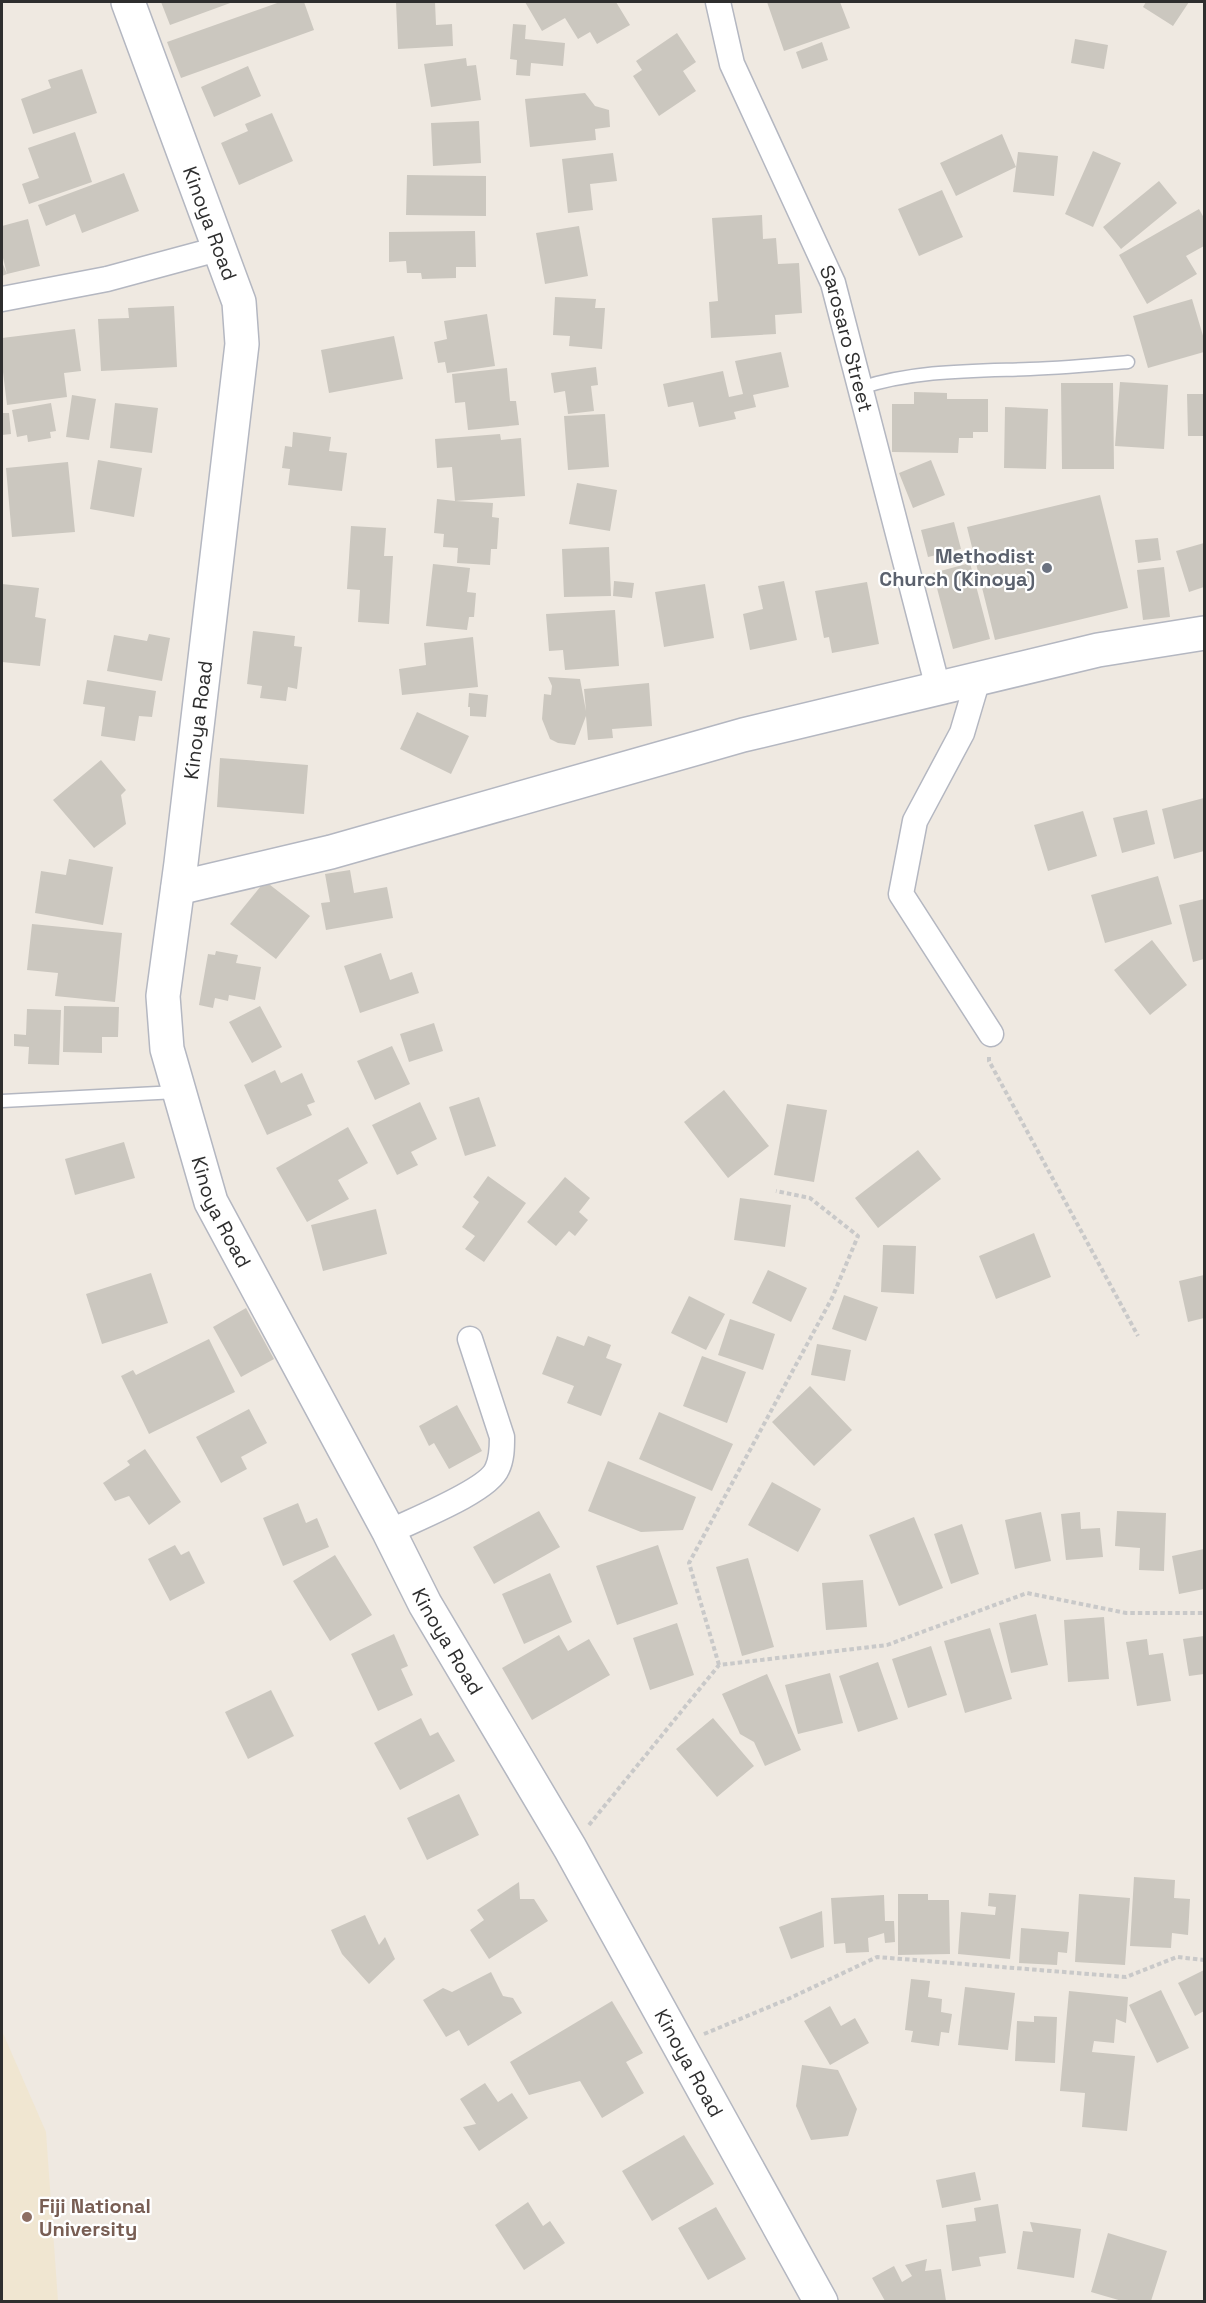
<svg xmlns="http://www.w3.org/2000/svg" width="1206" height="2303" font-family="'Space Grotesk',sans-serif">
<rect width="100%" height="100%" fill="#efe9e1"/>
<path fill="#f0e6d1" d="M2,2031l44,101 12,169h-56z"/>
<path fill="#cbc7bf" d="M161,2h72l-63,23z
M280,2h24l10,28 -133,48 -14,-36z
M396,2h39l1,23 16,-1 1,22 -55,3z
M525,2h91l14,23 -33,19 -7,-12 -12,7 -13,-21 -23,13z
M767,2h73l10,26 -66,23z
M1146,2h43l-16,24 -30,-19z
M513,24l13,1 -1,14 40,4 -2,23 -32,-3 -1,13 -14,-1 1,-15 -7,-1z
M677,33l19,29 -13,9 13,20 -37,25 -26,-40 9,-6 -6,-9z
M1075,39l33,6 -4,24 -33,-6z
M822,42l6,18 -26,9 -6,-17z
M466,58l1,8 9,-1 5,35 -50,7 -7,-43z
M248,66l13,30 -47,21 -13,-30z
M82,69l15,44 -64,21 -12,-35 30,-11 -3,-8z
M585,93l10,13 14,4 1,17 -15,2 1,11 -66,7 -5,-48z
M272,113l21,48 -54,24 -18,-42 27,-12 -3,-7z
M479,121l2,42 -48,3 -2,-43z
M75,132l17,50 -63,22 -7,-20 17,-6 -11,-30z
M1002,134l14,33 -60,29 -16,-33z
M1093,151l28,12 -28,64 -28,-13z
M1018,152l40,4 -4,40 -41,-4z
M613,153l4,28 -27,3 3,26 -25,3 -6,-54z
M124,173l15,38 -57,22 -7,-19 -29,12 -8,-21z
M407,175l79,1v40l-80,-1z
M1159,181l18,22 -56,46 -18,-22z
M942,190l21,47 -44,19 -21,-47z
M1199,209l5,9v28l-18,10 11,18 -50,30 -28,-49z
M762,215l1,24 13,-1 2,26 21,-1 3,50 -27,2 1,19 -65,4 -2,-36 9,-1 -6,-83z
M28,219l12,47 -33,8 -5,-20v-28z
M579,226l9,50 -43,8 -9,-51z
M475,231l1,36h-20v11l-34,1 -1,-6h-14l-1,-12 -17,1v-30z
M2,262l5,12 -5,2z
M555,297l41,2 -1,9h10l-3,41 -33,-3 1,-10 -17,-1z
M1192,299l12,40v13l-56,16 -15,-52z
M174,306l3,61 -76,4 -3,-52 31,-1 -1,-10z
M487,314l8,52 -48,7 -2,-11 -7,1 -4,-21 13,-3 -3,-18z
M75,329l6,42 -17,2 3,24 -60,8 -5,-41v-26z
M394,336l9,43 -74,14 -8,-43z
M781,352l8,35 -36,8 3,12 -22,5 2,7 -37,8 -6,-25 -25,5 -5,-23 60,-13 6,26 14,-3 -8,-33z
M596,367l2,18 -7,1 3,25 -26,3 -3,-23 -11,2 -3,-20z
M507,368l3,33h6l3,24 -51,5 -3,-28 -10,1 -3,-29z
M1120,382l48,3 -4,64 -49,-3z
M1061,383h52l1,86h-52z
M914,392l33,1v6h41v33h-15v6h-14l-1,15 -66,-1v-48h22z
M1187,394h17v42h-16z
M72,395l24,4 -7,41 -23,-3z
M51,403l5,28 -6,1 1,6 -23,4 -1,-7 -10,2 -5,-27z
M115,403l43,5 -6,45 -42,-5z
M1005,407l43,2 -2,60 -42,-1z
M2,413h7l2,21 -9,1z
M605,414l4,53 -41,3 -4,-54z
M293,432l38,5 -2,14 18,2 -5,38 -54,-6 2,-16 -8,-1 3,-22 7,1z
M500,434l1,6 20,-2 4,58 -70,5 38,2 -1,14 7,1 -2,31h-6l-1,16 -33,-2 1,-15 -15,-1 1,-13 -10,-1 3,-34 18,2 -3,-34 -15,1 -2,-29z
M98,460l44,8 -8,49 -44,-8z
M931,460l14,35 -32,13 -14,-35z
M68,462l7,70 -63,5 -6,-69z
M577,483l40,7 -7,41 -41,-7z
M1100,495l28,113 -133,32 -28,-113z
M954,522l7,27 -33,8 -7,-27z
M351,526l35,2 -2,28h9l-4,68 -31,-2 2,-32 -13,-1z
M1158,538l3,22 -23,3 -3,-23z
M1204,543v44l-15,5 -13,-41z
M609,547l2,49 -47,1 -2,-48z
M970,563l20,76 -37,10 -20,-76z
M433,564l37,4 -3,24 9,1 -2,24h-5l-2,13 -41,-4z
M1164,567l6,50 -27,3 -6,-50z
M614,581l20,2 -2,15 -19,-2z
M784,581l13,59 -47,10 -7,-36 20,-5 -5,-23z
M867,582l12,62 -47,9 -3,-16 -5,1 -9,-47z
M2,584l37,4 -4,29 11,2 -6,47 -38,-4z
M705,584l9,54 -50,9 -9,-55z
M615,610l4,56 -54,4 -2,-20 -14,1 -3,-37z
M253,631l42,5 -1,10 8,1 -5,42 -9,-2 -2,14 -26,-3 2,-12 -15,-2z
M149,634l21,4 -8,43 -55,-10 7,-36 33,6z
M473,637l5,50 -76,8 -3,-26 27,-4 -2,-22z
M548,677l32,2 6,32 -2,-22 65,-6 3,43 -40,3 1,9 -25,2 -2,-24 -11,29 -17,-2 -8,-4 -8,-20 2,-25 7,1 1,-9z
M87,680l69,11 -4,26 -13,-1 -4,25 -34,-5 4,-29 -22,-3z
M469,693l19,2 -2,22 -16,-1v-9h-2z
M417,712l52,24 -18,38 -51,-25z
M220,758l88,7 -4,49 -87,-7z
M101,760l25,30 -5,5 5,29 -32,24 -41,-48z
M1204,798v53l-30,8 -12,-50z
M1147,810l8,34 -33,9 -9,-35z
M1083,811l14,45 -49,15 -14,-46z
M69,859l44,8 -10,58 -68,-12 6,-42 25,4z
M350,870l4,23 33,-6 6,31 -67,12 -5,-27 9,-1 -5,-28z
M1158,876l14,48 -67,19 -14,-48z
M265,881l45,35 -34,43 -46,-35z
M1204,899v60l-11,3 -14,-57z
M32,924l90,9 -7,69 -60,-6 3,-23 -31,-3z
M1152,940l35,45 -37,30 -36,-45z
M216,951l22,4 -2,8 25,4 -6,33 -26,-5 -1,6 -13,-3 -2,10 -14,-3 9,-51 7,1z
M381,953l9,27 22,-8 7,21 -59,20 -16,-47z
M64,1006l55,1 -1,30h-16v16l-39,-1z
M260,1006l22,41 -30,16 -23,-41z
M27,1009l34,1 -2,55 -31,-1 1,-17 -15,-1v-12l12,1z
M434,1023l9,28 -34,11 -9,-28z
M392,1046l18,38 -35,16 -18,-39z
M275,1070l6,13 21,-10 13,29 -8,3 5,10 -45,20 -23,-50z
M724,1090l45,56 -41,32 -44,-56z
M479,1097l17,49 -31,10 -16,-49z
M420,1102l17,37 -26,13 7,13 -21,10 -25,-50z
M787,1104l40,6 -13,72 -40,-7z
M348,1127l20,36 -30,17 11,19 -42,23 -31,-54z
M124,1142l11,36 -60,17 -10,-36z
M918,1150l23,29 -63,49 -23,-30z
M488,1176l38,27 -42,59 -19,-13 10,-13 -13,-9 17,-25 -6,-5z
M565,1177l25,21 -11,14 9,8 -13,16 -6,-5 -13,15 -29,-24z
M740,1198l51,7 -6,42 -51,-7z
M376,1209l11,45 -64,17 -12,-46z
M1034,1233l17,44 -55,22 -17,-43z
M883,1245l33,1 -2,48 -33,-2z
M768,1270l39,18 -16,34 -39,-19z
M151,1273l17,50 -66,21 -16,-50z
M1204,1275v43l-16,4 -9,-41z
M844,1295l34,12 -12,34 -34,-12z
M689,1296l36,18 -19,36 -35,-17z
M246,1308l28,51 -33,18 -28,-50z
M730,1319l45,15 -12,36 -45,-15z
M557,1336l27,10 4,-10 23,9 -5,13 16,6 -21,52 -34,-13 7,-17 -32,-12z
M209,1339l26,53 -86,42 -28,-58 12,-6 3,5z
M817,1344l34,6 -6,31 -34,-6z
M702,1356l44,16 -19,51 -44,-17z
M810,1386l42,44 -38,36 -42,-44z
M457,1405l25,46 -33,18 -15,-26 -5,3 -10,-20z
M249,1409l18,34 -26,14 6,12 -26,14 -25,-46z
M659,1412l74,32 -21,47 -73,-32z
M145,1449l36,53 -32,23 -20,-29 -14,5 -12,-18 27,-18 -3,-4z
M608,1461l88,36 -13,33 -42,2 -53,-21z
M772,1482l49,27 -23,43 -50,-27z
M298,1503l8,20 11,-5 12,29 -46,19 -20,-48z
M539,1511l21,36 -66,37 -21,-37z
M1117,1511l49,2 -2,58 -25,-1 1,-22 -25,-2z
M1041,1512l10,49 -36,8 -10,-49z
M1080,1512l1,17 19,-1 3,29 -37,3 -5,-46z
M914,1517l29,71 -44,18 -30,-71z
M962,1524l17,50 -28,10 -17,-50z
M175,1545l6,10 8,-4 16,32 -35,18 -22,-42z
M658,1545l20,59 -61,21 -21,-59z
M1204,1549v40l-25,5 -7,-38z
M335,1555l37,60 -42,26 -37,-60z
M748,1558l26,89 -32,9 -26,-89z
M550,1573l22,49 -48,22 -22,-50z
M863,1580l4,47 -41,3 -4,-47z
M1036,1614l12,51 -37,8 -12,-50z
M1104,1617l5,62 -41,3 -4,-62z
M677,1623l17,52 -44,15 -17,-52z
M990,1628l22,71 -47,14 -21,-72z
M394,1634l14,32 -7,3 12,26 -35,16 -27,-57z
M559,1635l9,16 21,-12 21,36 -78,45 -30,-52z
M1204,1636v38l-15,2 -6,-37z
M1147,1639l2,16 14,-2 8,48 -34,5 -11,-64z
M931,1646l16,49 -39,13 -16,-49z
M878,1662l20,57 -40,13 -19,-56z
M830,1673l13,50 -45,11 -13,-49z
M767,1674l34,76 -36,16 -11,-24 -14,-8 -18,-40z
M271,1690l23,46 -46,23 -23,-47z
M421,1718l9,18 8,-4 17,29 -55,29 -26,-47z
M713,1718l41,48 -37,31 -41,-48z
M459,1794l20,41 -52,25 -20,-42z
M1134,1877l41,3 -1,18 16,1 -2,36 -16,-2 -1,15 -41,-2z
M519,1882l1,17h14l14,22 -59,38 -19,-29 14,-10 -7,-10z
M989,1893l27,2 -6,64 -52,-5 3,-42 34,3 1,-8 -8,-1z
M898,1894h30v6h21l1,54 -52,1z
M1079,1894l51,4 -5,67 -50,-3z
M884,1895l1,26h9l1,21 -10,1 -1,-10 -16,5 1,14 -23,1 -1,-10 -11,1 -3,-46z
M822,1911l2,36 -33,12 -12,-32z
M365,1915l14,30 6,-8 10,22 -26,25 -27,-30 -11,-24z
M1021,1928l48,4 -2,21 -9,-1 -1,13 -38,-2z
M1204,1970v41l-9,5 -17,-33z
M491,1972l12,24 10,2 9,15 -54,33 -9,-16 -13,7 -23,-37 20,-12 9,4z
M911,1979l19,2 -2,16 14,2 -1,13 11,2 -3,19 -8,-1 -2,14 -28,-4 2,-11 -8,-1z
M965,1987l50,6 -7,57 -50,-5z
M1161,1990l28,58 -32,15 -28,-58z
M1069,1991l59,6 -2,26 -10,-4 -2,24 -20,-2 -2,11 43,4 -8,75 -45,-4 3,-34 -25,-2z
M612,2001l31,52 -17,9 18,31 -42,25 -22,-37 -51,14 -19,-33z
M830,2006l11,20 14,-8 14,25 -39,22 -26,-44z
M1034,2016l23,1 -2,46 -40,-2 2,-40 17,1z
M802,2065l36,5 19,39 -9,27 -37,4 -15,-34z
M485,2083l13,19 14,-9 16,25 -49,33 -16,-24 13,-3 -16,-25z
M684,2135l30,49 -62,37 -30,-50z
M975,2172l6,28 -39,8 -6,-28z
M528,2202l15,24 7,-5 15,22 -41,27 -29,-45z
M998,2204l8,49 -27,4 2,9 -29,5 -6,-46 30,-4 -2,-13z
M716,2207l30,52 -38,21 -30,-52z
M1030,2222l51,7 -7,49 -57,-9 6,-38 10,1z
M1108,2233l59,18 -16,50h-29l-31,-9z
M927,2259l-2,12 16,-2 5,32h-61l-13,-23 22,-12 8,16 10,-6 -7,-11z"/>
<g fill="none" stroke-linecap="round" stroke-linejoin="round">
<defs>
<path id="lane" d="M860,388c55,-18 113,-17 170,-19 33,-1 65,-4 98,-7
M2,1101l175,-9"/>
<g id="street">
<path id="s1" d="M718,2l14,62 101,219 105,405"/>
<path d="M2,299l105,-20 111,-30"/>
<path d="M978,679l-16,54 -47,88 -14,73 90,140"/>
<path d="M389,1532c24,-12 99,-41 108,-63 5,-10 5,-21 5,-32l-32,-98"/>
</g>
<g id="secondary">
<path id="s2" d="M128,2l111,300 3,42 -61,519 -18,133 4,53 44,153 178,330 36,72 145,244 251,454"/>
<path d="M178,888l153,-36 412,-117 355,-85 106,-17"/>
</g>
</defs>
<use href="#lane" stroke="#b4b7c1" stroke-width="15"/>
<use href="#street" stroke="#b4b7c1" stroke-width="27"/>
<use href="#secondary" stroke="#b4b7c1" stroke-width="36"/>
<path stroke="#c9c9c9" stroke-width="4" stroke-dasharray="4.5 3" stroke-linecap="butt" d="M989,1057v4l149,275
M719,1665l-30,-102 143,-265 26,-62 -48,-38 -34,-7
M589,1825l130,-160 168,-20 140,-52 99,20h78
M704,2034l84,-35 89,-42 249,20 51,-20 27,3"/>
<use href="#lane" stroke="#fff" stroke-width="12"/>
<use href="#street" stroke="#fff" stroke-width="24"/>
<use href="#secondary" stroke="#fff" stroke-width="33"/>
</g>
<circle fill="#6b7280" stroke="#fff" stroke-width="2" cx="1047" cy="568" r="6"/>
<circle fill="#8d6e63" stroke="#fff" stroke-width="2" cx="27" cy="2217" r="6"/>
<g text-anchor="middle" stroke-width="4.5" stroke-linejoin="round" paint-order="stroke">
<g font-size="20" fill="#2e2e2e" stroke="#fff">
<text dy="7" stroke="none"><textPath href="#s2" startOffset="236">Kinoya Road</textPath></text>
<text dy="7" stroke="none"><textPath href="#s1" startOffset="362">Sarosaro Street</textPath></text>
<text transform="translate(198 720) rotate(-83)" y="7">Kinoya Road</text>
<text dy="7" stroke="none"><textPath href="#s2" startOffset="1244">Kinoya Road</textPath></text>
<text dy="7" stroke="none"><textPath href="#s2" startOffset="1730">Kinoya Road</textPath></text>
<text dy="7" stroke="none"><textPath href="#s2" startOffset="2216">Kinoya Road</textPath></text>
</g>
<g font-size="20" font-weight="bold" fill="#5b616d" stroke="#fff" text-anchor="end">
<text x="1035" y="563">Methodist<tspan x="1035" dy="23">Church (Kinoya)</tspan></text>
</g>
<g font-size="20" font-weight="bold" fill="#785e54" stroke="#fff" text-anchor="start">
<text x="39" y="2213">Fiji National<tspan x="39" dy="23">University</tspan></text>
</g>
</g>
<rect width="1206" height="2303" fill="none" stroke="#2e2e2e" stroke-width="6"/>
</svg>
